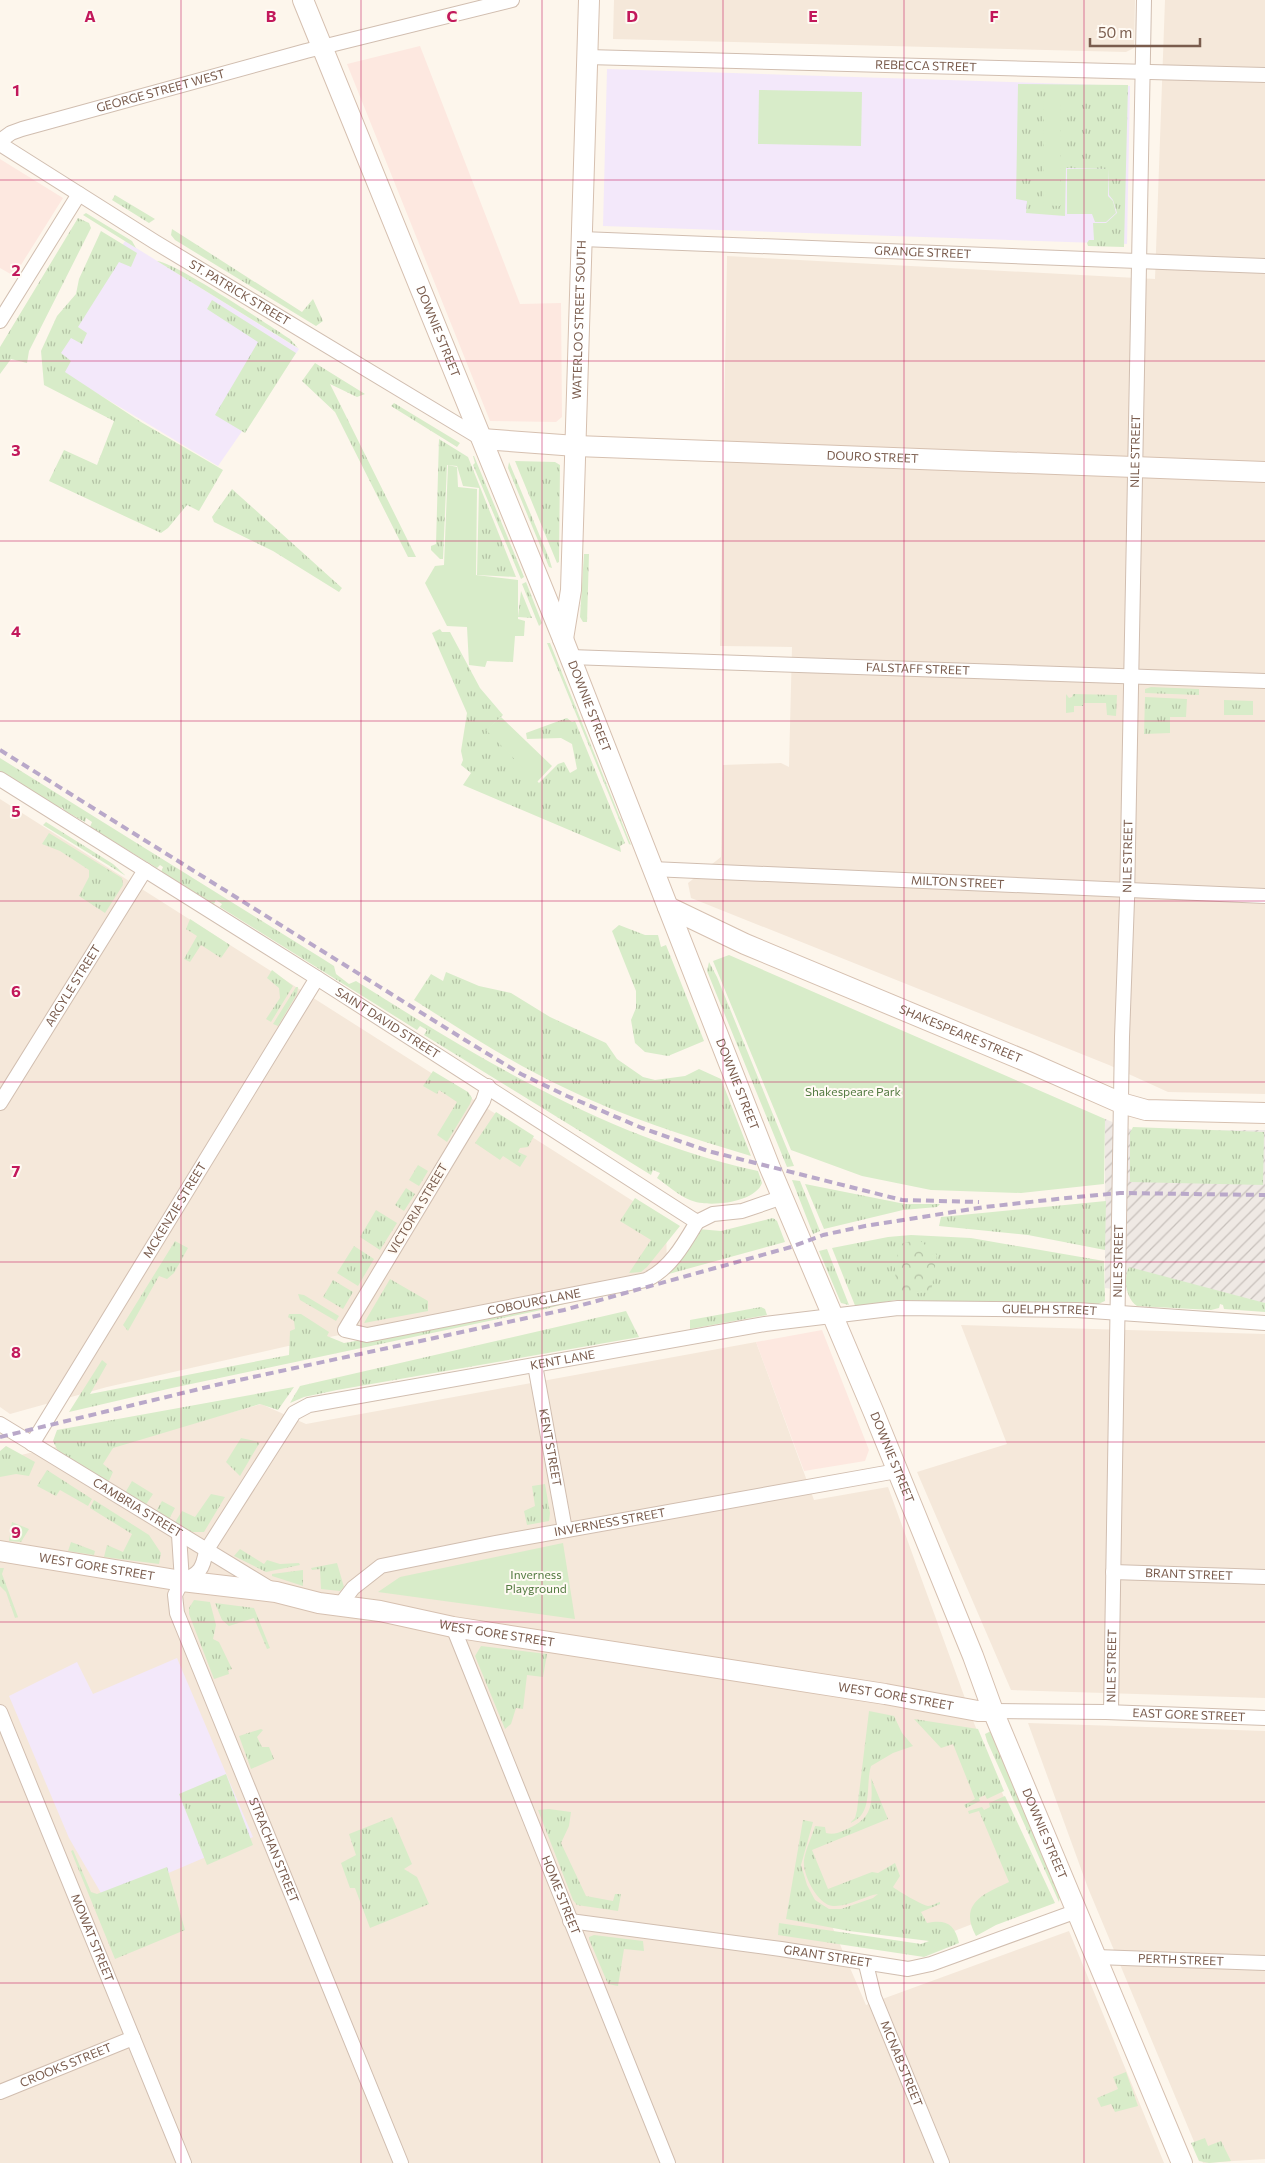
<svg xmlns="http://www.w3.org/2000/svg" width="1265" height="2163" font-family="Commissioner,sans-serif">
<defs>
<pattern id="industrial-furrows" width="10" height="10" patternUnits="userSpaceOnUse" patternTransform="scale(1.25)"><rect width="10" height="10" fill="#efe9e4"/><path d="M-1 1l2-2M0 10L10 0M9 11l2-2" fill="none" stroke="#c7c0bb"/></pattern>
<pattern id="grass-tufts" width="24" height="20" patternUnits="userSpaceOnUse" patternTransform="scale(1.25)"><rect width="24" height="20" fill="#d8ecc9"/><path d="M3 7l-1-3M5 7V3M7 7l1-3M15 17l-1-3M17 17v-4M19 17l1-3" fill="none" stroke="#b4c2a5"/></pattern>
<pattern id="forest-crowns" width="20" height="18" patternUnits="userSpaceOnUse" patternTransform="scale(1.25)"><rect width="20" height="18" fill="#d8ecc9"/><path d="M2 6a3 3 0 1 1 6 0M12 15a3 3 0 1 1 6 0" fill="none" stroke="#b4c2a5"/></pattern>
</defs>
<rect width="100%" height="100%" fill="#fdf6ec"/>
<path fill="#f5e8da" d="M614,0h521l-1,48 -8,4 -513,-13z
M1165,0h100v1094l-97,-2 -59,-27 -418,-167 -3,-15 33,-26 2,-92 58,-2 8,4 3,-120 -72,-1 7,-390 428,23z
M0,799l666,423 1,50 -348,67 -212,48 -97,27 -10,-7z
M961,1325l304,9v364l-254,-8 -94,-218 90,-28z
M756,1342l58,158 74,-13 86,236 70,173 -100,39 -112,-9 34,79 203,-74 95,232h-1164v-703l63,-15 18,9 180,-50 45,20z
M1028,1723l237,8v428l-62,4 -115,-275z"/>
<path fill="#fde8e0" d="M420,46l100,258 41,-1 1,114 -6,5 -66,-1 -143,-357z
M0,159l63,39 -49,78 -14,-8z
M822,1330l47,120 -4,11 -61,10 -48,-129z"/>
<path fill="url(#industrial-furrows)" d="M1105,1119l30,12 130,-1v173l-102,-8 -58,-7z"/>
<path fill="#f3e8fa" d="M607,69l523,17 -3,158 -524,-18z
M125,241l174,108 -81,117 -168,-101z
M177,1658l76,179 -148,63 -36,-62 -60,-142 68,-34 16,32z"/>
<path fill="url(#grass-tufts)" d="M1018,84l110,1 -4,162 -36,-1 -1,-3 2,-3h5l-1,-17h13l11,-10 -4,-13 -4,-5 -1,-26 -42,-1 -1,48 -39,-3 1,-12 -11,-2z
M115,195l40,24 -6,4 -37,-23z
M86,213l46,28 4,7 -53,-33z
M78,218l11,5 2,5 -62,123 -2,12 -16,-4 -11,15v-27z
M172,229l130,83 11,-13 10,22 -7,5 -141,-86 -4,-5z
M101,231l36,22 -6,14 -12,-5 -41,65 9,6 -5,11 -11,-6 -10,15 10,8 -6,11 76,50 82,48 -24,41 -12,-6 -19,23 -7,5 -112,-52 15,-31 33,15 17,-44 -70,-36 -3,-34 16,-35 19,-22 3,-15z
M157,261c18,1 111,64 133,78l8,9z
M212,300l84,53 -51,80 -30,-18 43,-73 -51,-33z
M315,363l50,31 -8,3 -27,-13 86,173h-8l-73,-145 -33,-31z
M394,403l66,40 -3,4 -66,-41z
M439,439l29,18 48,120 -39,-2 2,-87 -16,-2 -6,-20 -10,-1 -4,94h-3l-9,-9v-4l5,-2z
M473,456h1l50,121 -3,2 -48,-114 2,-2z
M515,461l40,1 5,3 -1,97 -2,1z
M509,462l40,96 3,10 -3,-1 -41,-99z
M232,489l110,99 -3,4 -66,-41 -59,-29 -2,-5z
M584,554h5l-2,68h-4l-3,-5z
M526,582l16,41 -3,3 -17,-42z
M521,591l11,27 -14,-1z
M440,629l2,3h8l30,56 23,27 -16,15 52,53 19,-19 6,-2 6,11 7,-4 -5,-25 -11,-6 -34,1 -1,-6 41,-15 5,4 3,-1 50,122 -5,3 1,6 -158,-67 8,-12 -10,-8 2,-5 -2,-9 6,-38 -35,-80z
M547,643h3l81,202 -2,-1z
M1151,687l48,2v6l-54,-2v-4z
M1066,694l3,4 3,-1 1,-3 44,1 -1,21 -9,-1 -1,-12h-22l-1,3h-9v6l-8,1z
M1145,697l42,2 -1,18h-16v16l-26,1z
M1224,700l29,1v14h-29z
M0,758l323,201 11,7 2,8 13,10 7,-3c125,79 255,158 402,190l4,12c-7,20 -55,25 -72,17 -12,-5 -23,-15 -33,-22l3,-5 -7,-3 -2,5 -227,-140 3,-5 -7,-4 -3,4 -197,-123 2,-3 -6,-4 -2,4 -53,-32 2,-5 -3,-2 -3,3 -67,-41 2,-5 -6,-4 -1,4 -20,-11 -3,-4 -1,2 -61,-38z
M46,822l67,42 13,12 -83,-51z
M49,833l73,45 1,7 -18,28 -26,-17 10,-19v-7l-29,-19 -18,-7z
M190,919l40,26 -9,13 -20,-13 -11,17 -6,-3 13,-23 -11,-7z
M619,925l26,10h13l3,12 5,-2 38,96 -36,15 -23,-4 -10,-9 -4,-23 5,-12v-17l-24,-60z
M709,962l8,15 77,189 -7,1 -80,-196z
M272,970l21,16 -22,36 -5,-3 14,-21 -1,-10 -12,-10z
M446,972l33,14 32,7 39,24 56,26 11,16 26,18 12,3 30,-4 14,-7 22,10 30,77c-63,-19 -127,-39 -186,-68 -53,-25 -102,-57 -151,-88l17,-26 12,7z
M296,987h2l-1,7 -19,32 -5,-2z
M433,1071l35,21 4,6 -2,6 -23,38 -10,-7 20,-33 -18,-12 -2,4 -14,-8z
M496,1112l38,24 -6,11 -8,1 -2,4 9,4 -7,11 -17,-11 -3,4 -25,-17z
M1133,1127l131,5 -1,53 -133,-3v-49z
M418,1165l10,6 -9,15 -10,-6z
M792,1180l8,1 20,50 -7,3z
M805,1184l100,20h35l-3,3 -34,3 -79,19z
M406,1188l9,6 -11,17 -9,-6z
M635,1198l45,28 -33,41 -6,5 -12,1 22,-33 -31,-19z
M1106,1201l-1,49 -77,-15 -89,-9 2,-9z
M376,1210l21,13 -17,27 -20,-13z
M773,1218l4,3 8,21 -120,33 33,-46 23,2z
M911,1235l60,3 133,23 1,40 -9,4 -201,-5 -39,8 -24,-60 56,-11z
M175,1241l13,7 -14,25 -7,6 -8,-3 -31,55 -5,-6z
M354,1246l20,13 -16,27 -21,-13z
M827,1249l22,56 -8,-2 -22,-52z
M1129,1267l136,36v9l-41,-3 -1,-4 -3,-1 -1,4 -8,2 -74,-4c-11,-7 -14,-28 -8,-39z
M390,1279l38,22v10l-64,12z
M333,1280l20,12 -10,17 -20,-12z
M298,1294l6,1 35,21 -3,5 -36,-21z
M563,1302l1,2 -18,5 -374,79 -103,24 33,-52 5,4 -17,30 199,-39 1,-24 5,-2 -1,-8 -6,-4 1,-3h12l28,18 -2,4 17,7 6,-1z
M761,1307l4,2 2,6 -77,14v-9z
M626,1311l13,26 -302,53 -33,7 -14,6 10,-17z
M294,1387l-16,23 -18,-6 -147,44 -10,16 10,8 -5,11 -50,-32 -5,-10 4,-11z
M241,1438l19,4 -20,34 -14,-14z
M6,1446l29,16 -6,14 -13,-2 -16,3v-26z
M47,1470l45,29 -4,7 -28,-16 -4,6 -19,-10z
M132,1481l21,13 -8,12 -20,-13z
M545,1484l5,29 -1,8 -22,4 -3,-14 11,-5 -3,-20z
M211,1494l14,3 -21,35h-11l-2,3 -17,-11 8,-13 13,6z
M94,1500l55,35 12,18 -2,11 -55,-7 3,-12 16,7 9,-18 -42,-26z
M162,1501l13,7 -7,13 -13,-8z
M12,1522l17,7 -8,13 -12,-1z
M71,1542l24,9 -1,4 -26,-4z
M240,1549l24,15 3,-4 13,4 19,-1 1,2 -34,7 -32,-16z
M337,1563l7,24 -4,4 -19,-2 -1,-20 -8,1 -1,-2z
M0,1568h4l-2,6 16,43 -3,1 -9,-26 -6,-6z
M303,1570v16l-31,-10v-2z
M194,1600l16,2 6,23 -3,14 6,3 13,27 -4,1 1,4 -15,5 -25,-65v-6z
M215,1603l39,5 16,40 -3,1 -13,-31 -25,8 -7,-6z
M481,1646l66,8 -4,23 -16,-2 -4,34 -7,-1 -5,16 -6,5 -30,-73z
M869,1711l25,5 8,17 11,13 -20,7 -22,13c-6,20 3,48 -21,57l5,-5 2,-8z
M914,1719l64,10 26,62 -17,8 -2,-4 -6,3 1,3 -14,7 -2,-3 11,-6 -22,-55 -12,4z
M261,1729l2,1 -6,7 5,10h7l5,12 -23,10 -12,-33z
M991,1731l69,164 -1,7 -72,-161 -2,-7z
M226,1774l27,71 -46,20 -28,-71z
M871,1778l17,41 -76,31 16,39 44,-17 6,1 17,-10 5,13 -7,11c3,3 31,19 35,19 4,0 8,-3 12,-4v2l-19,8 6,11c19,-4 28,1 32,20l-35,14 -146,-22 1,-12 142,21 8,-3 -80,-10 -63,-12 17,-99 10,2 -12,43 6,20 8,15 14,9h12l32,-11 5,-4c-14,2 -30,13 -45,12 -16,-1 -31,-33 -29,-46 2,-12 8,-23 11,-34l10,1 1,6c7,2 12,0 19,-3 27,-11 28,-24 26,-52z
M1005,1796l50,107 -59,22 -20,11c-18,-33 8,-42 33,-54l-30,-71 -10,3 -1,-3 14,-4 2,3 6,-3 -1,-4z
M549,1809l22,3 -2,14 -8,17 25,53 27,5 2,-7h6l-3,17 -41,-6 -4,-5 -35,-90z
M392,1817l20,47 -8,5 13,8 12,27 -59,24 -15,-40h-5l-9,-25 15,-8 -7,-21z
M73,1850l18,42 6,2 70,-27 18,63 -70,29 -44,-108z
M594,1935l49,6 1,10 -20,-2 -6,37 -10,-2 -19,-45v-2z
M1126,2072l12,34 -23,6 -4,-8 -10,3 -4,-9 21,-9 -5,-12z
M1205,2138l3,8 13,-5 10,20 -22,2 -10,-2 -8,-18z"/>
<path fill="url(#forest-crowns)" d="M918,1239l19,16 -6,37 -35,3 -1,-31 6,-20z"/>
<path fill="#d8ecc9" d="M759,90l103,2 -1,54 -103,-2z
M1044,99h17l-1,107 -17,-1z
M1067,169h41v27l5,5 3,12 -10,9h-11l-3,-8h-25z
M448,465l9,2 1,20 19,2 -1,86 42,5v39l7,2 -1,15h-9l-2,26 -26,-1 -2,6 -16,-2 -2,-38 -20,-1 -22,-43 10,-17 9,-1z
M501,717l51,49 -15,16 -51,-52z
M729,955l376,164 -1,65 -83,9 -90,-3 -69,-14 -71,-26 -78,-189z
M563,1543l12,76 -197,-27 22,-15z"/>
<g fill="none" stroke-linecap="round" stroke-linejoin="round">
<defs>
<g id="street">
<path id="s1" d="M587,57l678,18"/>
<path id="s2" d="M0,141l11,-8 11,-4 284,-78 206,-51"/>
<path id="s3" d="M0,144l155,98 327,197"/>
<path id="s4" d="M582,239l683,27"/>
<path d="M0,321l79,-127"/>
<path id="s5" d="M570,657l695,24"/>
<path id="s6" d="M0,779l317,199 380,244 16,-8 29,-3 41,-14"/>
<path id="s7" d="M652,869l613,27"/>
<path id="s8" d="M488,1086l-5,15 -138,229 22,5 279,-55c24,-11 38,-36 51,-58"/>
<path id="s9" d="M0,1103l145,-233"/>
<path id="s10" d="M535,1365l30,165"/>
<path id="s11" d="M0,1424l269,164"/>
<path id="s12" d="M32,1444l285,-466"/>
<path id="s13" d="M179,1535l3,46 -7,14 2,18 224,550"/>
<path id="s14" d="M1113,1572l152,5"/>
<path id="s15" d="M183,1580c17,-6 20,-12 23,-29l88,-138 15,-8 456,-81 133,-16 179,2 188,13"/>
<path id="s16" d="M340,1605l13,-17 28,-22 114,-23 402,-72"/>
<path id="s17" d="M453,1627l215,536"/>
<path id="s18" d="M993,1711l113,1 159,6"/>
<path id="s19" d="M0,1712l184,451"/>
<path id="s20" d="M1111,1712l11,-675 5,-137 17,-900"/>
<path id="s21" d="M570,1921l211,28 127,20 23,-5 146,-53"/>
<path id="s22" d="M1096,1957l169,6"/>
<path id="s23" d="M866,1964l8,33 68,166"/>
<path id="s24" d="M0,2092l133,-54"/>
</g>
<g id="secondary">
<path id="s25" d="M303,0l260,639 207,529 104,245 99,243 20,55 189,452"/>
<path id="s26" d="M482,439l94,7 689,26"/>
<path id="s27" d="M563,639l8,-49 18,-590"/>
<path id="s28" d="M668,907l77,37 283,118 93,41 25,7 119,3"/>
<path id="s29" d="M0,1551l182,30 94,11 43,11 61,8 73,16 432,67 93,17h15"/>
</g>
</defs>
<use href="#street" stroke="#d1beb0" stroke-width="16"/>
<use href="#secondary" stroke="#d6c0b0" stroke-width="22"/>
<use href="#street" stroke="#fff" stroke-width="14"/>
<use href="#secondary" stroke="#fff" stroke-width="20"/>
<path stroke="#b9a8c9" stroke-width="4" stroke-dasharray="8 5" stroke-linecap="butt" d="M0,750l465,290 56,34 46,22 75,32 66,23 194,49 77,2
M0,1437l216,-52 348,-75 227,-63 32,-12 42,-9 120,-19 72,-8 63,-6 145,2"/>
</g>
<path fill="none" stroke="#c2185b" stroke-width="1" stroke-opacity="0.55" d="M181,0v2163M361,0v2163M542,0v2163M723,0v2163M904,0v2163M1084,0v2163M0,180h1265M0,361h1265M0,541h1265M0,721h1265M0,901h1265M0,1082h1265M0,1262h1265M0,1442h1265M0,1622h1265M0,1802h1265M0,1983h1265"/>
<g text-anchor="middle" stroke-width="4" stroke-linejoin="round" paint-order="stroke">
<g font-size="12" fill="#7a5c4d" stroke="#fffaf3">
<text dy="4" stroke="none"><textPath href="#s1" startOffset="339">REBECCA STREET</textPath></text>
<text dy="4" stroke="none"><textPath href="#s2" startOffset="169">GEORGE STREET WEST</textPath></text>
<text dy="4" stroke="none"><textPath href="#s4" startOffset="341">GRANGE STREET</textPath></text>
<text dy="4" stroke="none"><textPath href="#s3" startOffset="282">ST. PATRICK STREET</textPath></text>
<text dy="4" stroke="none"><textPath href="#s27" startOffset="320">WATERLOO STREET SOUTH</textPath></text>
<text dy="4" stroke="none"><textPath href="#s25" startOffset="358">DOWNIE STREET</textPath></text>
<text dy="4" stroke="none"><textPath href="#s20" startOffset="1261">NILE STREET</textPath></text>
<text dy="4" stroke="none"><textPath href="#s26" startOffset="391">DOURO STREET</textPath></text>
<text dy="4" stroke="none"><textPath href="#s5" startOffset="348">FALSTAFF STREET</textPath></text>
<text dy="4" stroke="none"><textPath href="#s25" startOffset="762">DOWNIE STREET</textPath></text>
<text dy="4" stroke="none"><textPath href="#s20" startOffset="856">NILE STREET</textPath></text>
<text dy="4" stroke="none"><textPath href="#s7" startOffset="306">MILTON STREET</textPath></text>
<text dy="4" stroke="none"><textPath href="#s9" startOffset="138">ARGYLE STREET</textPath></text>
<text dy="4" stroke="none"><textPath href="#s6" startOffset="458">SAINT DAVID STREET</textPath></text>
<text dy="4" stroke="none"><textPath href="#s28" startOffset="319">SHAKESPEARE STREET</textPath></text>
<text dy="4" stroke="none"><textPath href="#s25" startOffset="1168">DOWNIE STREET</textPath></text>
<text transform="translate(418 1209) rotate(-59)" y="4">VICTORIA STREET</text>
<text dy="4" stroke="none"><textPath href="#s12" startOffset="274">MCKENZIE STREET</textPath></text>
<text dy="4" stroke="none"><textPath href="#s20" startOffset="451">NILE STREET</textPath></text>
<text dy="4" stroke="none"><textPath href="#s8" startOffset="476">COBOURG LANE</textPath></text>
<text dy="4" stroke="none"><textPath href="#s15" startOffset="969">GUELPH STREET</textPath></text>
<text dy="4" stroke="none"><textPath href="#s15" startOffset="478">KENT LANE</textPath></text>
<text dy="4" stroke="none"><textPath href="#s10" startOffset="84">KENT STREET</textPath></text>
<text dy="4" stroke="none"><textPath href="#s25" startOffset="1572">DOWNIE STREET</textPath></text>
<text dy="4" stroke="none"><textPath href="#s11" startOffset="161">CAMBRIA STREET</textPath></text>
<text dy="4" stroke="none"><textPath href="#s16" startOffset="290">INVERNESS STREET</textPath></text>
<text dy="4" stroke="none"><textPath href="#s29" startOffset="98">WEST GORE STREET</textPath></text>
<text dy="4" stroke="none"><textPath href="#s14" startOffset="76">BRANT STREET</textPath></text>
<text dy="4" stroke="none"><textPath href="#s29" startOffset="504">WEST GORE STREET</textPath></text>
<text dy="4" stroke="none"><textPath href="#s20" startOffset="46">NILE STREET</textPath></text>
<text dy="4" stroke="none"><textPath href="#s29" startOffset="908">WEST GORE STREET</textPath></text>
<text dy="4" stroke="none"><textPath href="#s18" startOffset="196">EAST GORE STREET</textPath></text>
<text dy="4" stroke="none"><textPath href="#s25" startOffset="1978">DOWNIE STREET</textPath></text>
<text dy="4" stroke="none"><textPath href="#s13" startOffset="336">STRACHAN STREET</textPath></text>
<text dy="4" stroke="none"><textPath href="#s17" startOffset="289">HOME STREET</textPath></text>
<text dy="4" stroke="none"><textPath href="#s19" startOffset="244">MOWAT STREET</textPath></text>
<text dy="4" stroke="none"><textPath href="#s21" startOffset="260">GRANT STREET</textPath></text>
<text dy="4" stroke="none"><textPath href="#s22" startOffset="85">PERTH STREET</textPath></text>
<text dy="4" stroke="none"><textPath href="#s23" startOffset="106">MCNAB STREET</textPath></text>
<text dy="4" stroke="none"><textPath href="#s24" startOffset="71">CROOKS STREET</textPath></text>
</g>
<g font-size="12" fill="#537a41" stroke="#fffaf3">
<text x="853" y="1096">Shakespeare Park</text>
<text x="536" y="1579">Inverness<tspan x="536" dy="14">Playground</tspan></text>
</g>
</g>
<g font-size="16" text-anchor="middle" font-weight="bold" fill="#c2185b" stroke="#fffaf3" stroke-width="4" stroke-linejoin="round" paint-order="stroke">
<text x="90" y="22">A</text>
<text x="271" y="22">B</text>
<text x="452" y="22">C</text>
<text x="632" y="22">D</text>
<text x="813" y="22">E</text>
<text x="994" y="22">F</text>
<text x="16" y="96">1</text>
<text x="16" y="276">2</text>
<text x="16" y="456">3</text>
<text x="16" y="637">4</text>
<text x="16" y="817">5</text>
<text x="16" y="997">6</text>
<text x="16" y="1177">7</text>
<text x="16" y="1358">8</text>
<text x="16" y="1538">9</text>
</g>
<path d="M1090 38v8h110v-8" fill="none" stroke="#7a5c4d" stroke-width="2.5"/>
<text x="1098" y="38" font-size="15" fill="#7a5c4d" stroke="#fffaf3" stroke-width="4" paint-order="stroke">50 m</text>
</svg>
